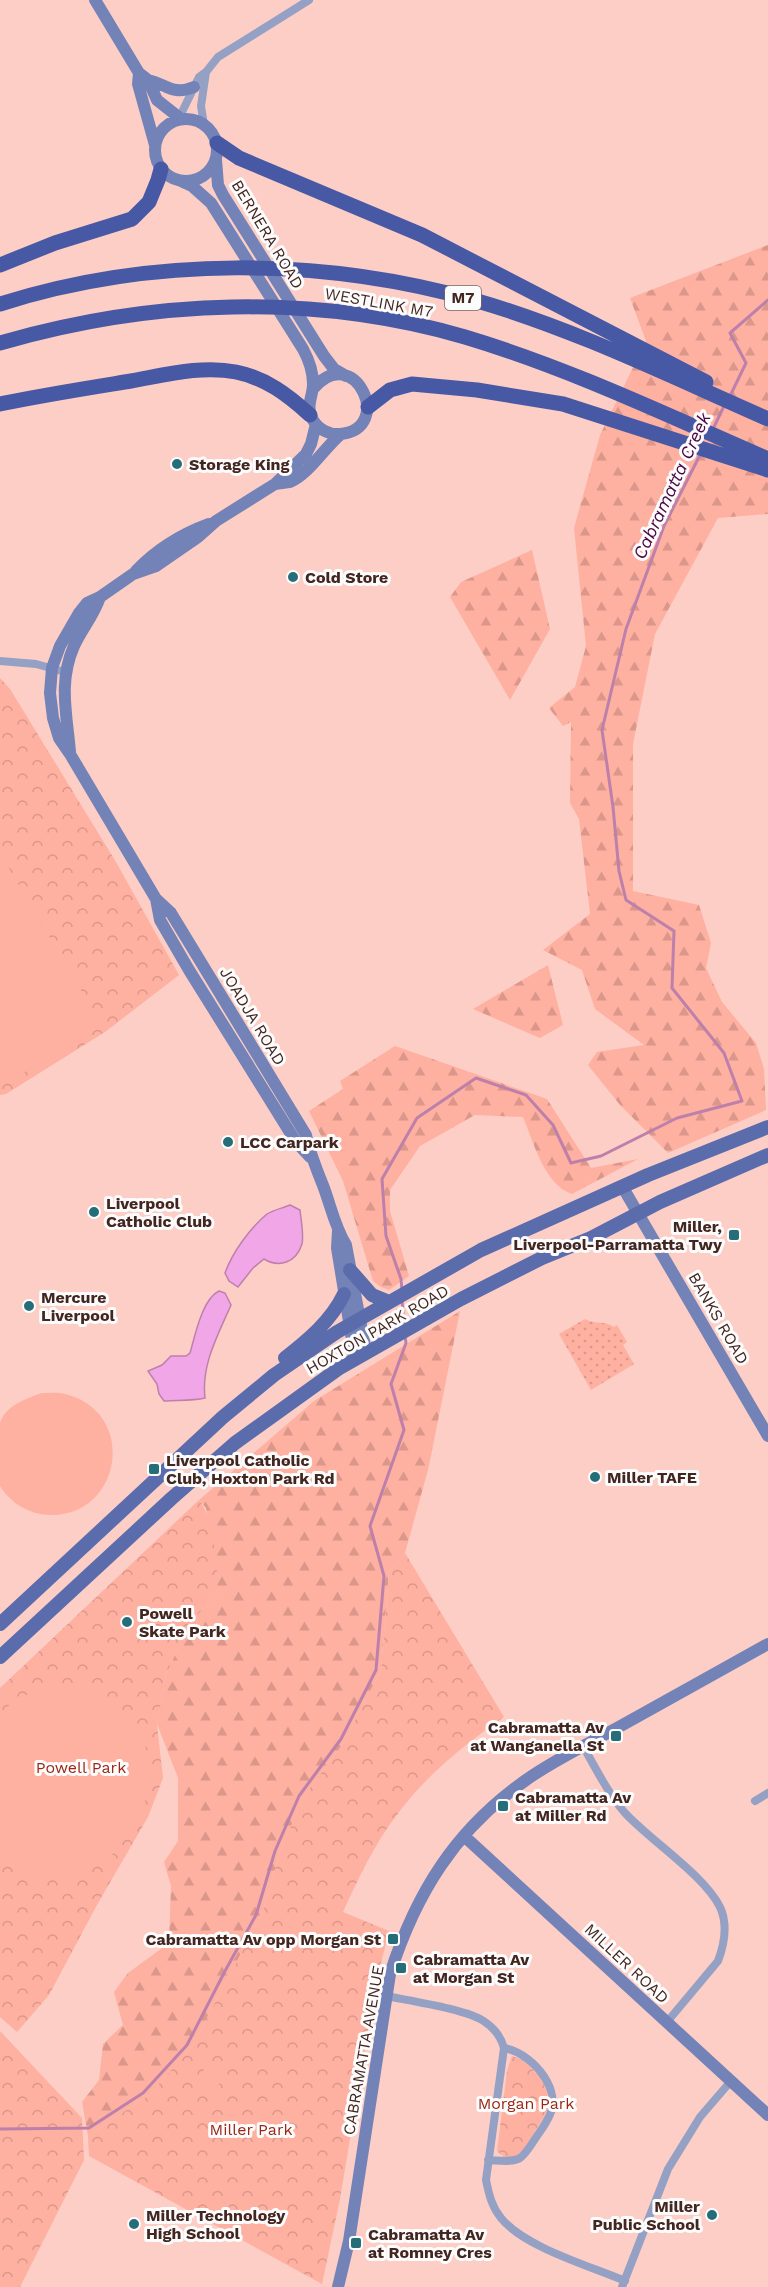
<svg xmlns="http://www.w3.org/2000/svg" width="768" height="2287" font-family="'Work Sans',sans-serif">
<defs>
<pattern id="grass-dots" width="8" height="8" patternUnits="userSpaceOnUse" patternTransform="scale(1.5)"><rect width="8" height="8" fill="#feb0a1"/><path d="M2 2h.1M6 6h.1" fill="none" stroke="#db978a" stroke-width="1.8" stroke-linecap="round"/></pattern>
<pattern id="forest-firs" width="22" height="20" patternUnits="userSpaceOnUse" patternTransform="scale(1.5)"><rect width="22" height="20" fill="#feb0a1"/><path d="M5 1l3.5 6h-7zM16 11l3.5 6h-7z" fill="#db978a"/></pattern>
<pattern id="park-crowns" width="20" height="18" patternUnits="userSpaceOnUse" patternTransform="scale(1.5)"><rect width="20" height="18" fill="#feb0a1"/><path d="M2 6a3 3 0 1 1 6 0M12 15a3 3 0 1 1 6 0" fill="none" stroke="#db978a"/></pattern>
</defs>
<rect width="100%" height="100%" fill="#fdcec5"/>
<path fill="url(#grass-dots)" d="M585,1319c9,6 20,1 29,8l3,-2 10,17 -4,3 11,19 -43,26 -32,-56z"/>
<path fill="url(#forest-firs)" d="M768,245v269l-50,4 -63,116 -22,110v147l66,14 12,38 -5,25 16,34 34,41 8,26 2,41 -98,43 -48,-48 -32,-40 9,-13 47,-7 -49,-36 -13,-39 -39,-20 47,-36 -11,-95 -9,-16 1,-81 -8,4 -14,-18 26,-21 11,-41 -12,-118 26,-93 46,-94 -16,-43z
M532,550l18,79 -40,71 -60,-103 11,-15z
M548,965l15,60 -23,13 -67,-29z
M395,1046l152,53 44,69 47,-9 -66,35c-28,-10 -38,-51 -49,-77l-48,-2 -55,31 -30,44v21l19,65 -20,14 -8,-3 -8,-6 -30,-100 -34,-70 34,-22 -3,-8z
M460,1311l-32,159 -23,83 -16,18 -8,99 -38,74 -39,52 -24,56 -18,62 -71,134 -42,47 -61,41 -6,-34 17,-22 4,-36 20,-19 -9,-33 14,-19 41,-30 2,-57 -7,-24 14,-21v-63l-21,-54 9,-49 22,-50 30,-32 -12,-85 -7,-8 115,-99z"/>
<path fill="url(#park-crowns)" d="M0,678l10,11 106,173 63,113 -74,57 -99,62 -6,1z
M199,1500c16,19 18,68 19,93l-30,32 -22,50 -9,50 6,53 -15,39 -50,86 -49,92 -32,37 -17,-15v-329z
M405,1553l99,164c-40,28 -79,59 -108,99 -22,29 -38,63 -53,96l46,19 -13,52 -36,216 -18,85 -233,-128 -1,-20 61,-41 42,-47 71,-134 18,-62 24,-56 39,-52 38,-74 8,-99z
M0,2031l82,87 2,42 -64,127h-20z
M512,2056c8,2 17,8 22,15 9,10 15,19 14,33 -1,11 -9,20 -14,29 -9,14 -20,36 -37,18l10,-80z"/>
<path fill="#feb0a1" d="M4,860l98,166 -99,59 -3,-4v-218z
M42,1393c7,0 16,-1 23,1 77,19 55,132 -25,120 -16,-3 -32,-14 -40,-28 0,-14 0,-51 0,-63 5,-17 27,-25 42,-30z
M130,1605l14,15 -23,22 -14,-15z
M61,1683l48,14 32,33 12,45 -13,42 -31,42 -37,15 -39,-1 -33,-15v-141l14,-18z
M206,2067l16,13 -12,16 -17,-13z"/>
<path fill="#f1a6e7" stroke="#bd80ab" stroke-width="1.5" d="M290,1205l10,5c1,10 4,25 2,34 -6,19 -23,24 -38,15l-11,9 -15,19 -9,-6 -4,-8c7,-20 25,-45 42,-59 6,-4 16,-6 23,-9z
M219,1291l6,2 6,12c-13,30 -30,60 -26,93 -13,3 -27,2 -41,3l-5,-7 -2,-10 -9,-13 14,-6 9,-9h15l4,-3c5,-17 12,-54 29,-62z"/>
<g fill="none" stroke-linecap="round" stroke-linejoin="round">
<path stroke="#bd80ab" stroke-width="3" d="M730,396l16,-33 -16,-30 38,-33
M712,431l13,-27
M402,1291l-1,-12 -15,-43 -4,-57 35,-61 59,-40 50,17 27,30 18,38 30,-7 76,-38 65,-17 -18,-48 -52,-65 2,-57 -48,-31 -7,-29 -6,-64 -11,-77 24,-101 38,-103 37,-73
M402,1300l2,27
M0,2129l89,-1 54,-35 44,-48 38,-74 31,-56 19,-64 24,-55 42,-57 35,-69 8,-94 -14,-50 34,-96 -13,-46 15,-41 -1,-7"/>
<path stroke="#94a0c4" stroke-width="8" d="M182,119v-7l17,-35 7,-5 12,-15 91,-57
M204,125l-3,-19 5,-34
M0,661l36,3 29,8
M583,1746c13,23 25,47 42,67 26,28 79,62 95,94 8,17 4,38 -2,54l-51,61
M755,1801l13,-8
M386,1996c24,5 81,13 99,26 9,6 16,15 19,26l-18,132c3,15 6,27 15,38 23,29 89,48 124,63
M488,2160c9,0 24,3 32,-2 7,-5 12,-15 17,-22 5,-7 11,-16 14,-24 9,-27 -22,-60 -47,-64
M622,2287l46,-118 32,-52 31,-36"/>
<path stroke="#7382b7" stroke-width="12" d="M95,0l44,73 9,7 9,20 24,19
M139,73l-1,11 17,61
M148,80c19,4 24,16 46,7
M155 150a31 31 0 1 1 62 0a31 31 0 1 1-62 0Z
M216,160l2,25 5,10 101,161 10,13 12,7
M181,181l11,5 19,17 92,146c6,11 10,22 10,35 0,13 -8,22 0,36 5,9 16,15 27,14 56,-5 14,-94 -27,-45
M316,424l-5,20 -5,10 -31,30 -59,37 -18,16 -42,29 -23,8 -33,23 -13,6 -8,10 -19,33 -8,22 -2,25 3,25 6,20 11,16 86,145 15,14 135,222c4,19 11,35 18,53 7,19 11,39 22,57l20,107
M275,484c5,-1 11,-1 15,-2 19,-8 35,-35 51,-48
M136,571c20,-21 46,-37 73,-47
M70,752c-3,-37 -12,-70 4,-106 8,-17 20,-31 26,-49
M156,899l4,21 29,50 107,172 14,15
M622,1186l146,250
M338,1231l-1,17 18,110
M464,1836l304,279
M338,2287l11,-46 41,-267c26,-81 65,-144 136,-194 28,-20 60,-35 91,-52 50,-28 101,-56 151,-84"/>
<path stroke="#5b6cad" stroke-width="14" d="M350,1270l22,25 17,7
M285,1358c23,-18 46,-37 59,-64
M0,1624l223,-207 51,-42 63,-43 144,-82 167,-75 120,-48
M0,1657l172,-159 63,-55 103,-74 123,-70 81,-41 49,-20 69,-36 108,-47"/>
<path stroke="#4759a4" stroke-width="15" d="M217,143l22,15 183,77 284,147
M0,265l55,-22 77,-24 17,-17 9,-22 3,-11
M0,304c152,-48 321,-47 474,-4 101,29 198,77 294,119
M0,343c152,-44 313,-50 465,-6 104,31 204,79 303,122
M0,404c43,-9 88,-16 131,-23 34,-6 71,-16 105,-9 30,6 52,23 74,43
M368,407l22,-17 22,-6 65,6 86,14 205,66"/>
</g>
<g fill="#256d79" stroke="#fcfcfc" stroke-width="2">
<circle cx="177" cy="464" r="6"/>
<circle cx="293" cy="577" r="6"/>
<circle cx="228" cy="1142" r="6"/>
<circle cx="94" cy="1212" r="6"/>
<rect x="728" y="1229" width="12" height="12" rx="3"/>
<circle cx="29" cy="1306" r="6"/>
<rect x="148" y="1463" width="12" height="12" rx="3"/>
<circle cx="595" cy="1477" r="6"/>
<circle cx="127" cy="1622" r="6"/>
<rect x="610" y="1730" width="12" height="12" rx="3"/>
<rect x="497" y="1800" width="12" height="12" rx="3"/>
<rect x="387" y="1933" width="12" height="12" rx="3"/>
<rect x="395" y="1962" width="12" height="12" rx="3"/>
<circle cx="712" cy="2215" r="6"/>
<circle cx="134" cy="2224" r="6"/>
<rect x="350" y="2237" width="12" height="12" rx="3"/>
</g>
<g text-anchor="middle" stroke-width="6" stroke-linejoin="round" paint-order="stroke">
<rect fill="#fcfcfc" stroke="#7a6662" stroke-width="1.5" x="445" y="286" width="36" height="24" rx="4.5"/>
<g font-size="15" font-weight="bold" fill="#432620">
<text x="463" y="303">M7</text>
</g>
<g font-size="16" fill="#432620" stroke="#fcfcfc">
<text transform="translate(268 234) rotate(59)" y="6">BERNERA ROAD</text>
<text transform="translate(379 302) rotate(10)" y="6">WESTLINK M7</text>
<text transform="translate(253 1016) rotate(59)" y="6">JOADJA ROAD</text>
<text transform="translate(719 1318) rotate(60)" y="6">BANKS ROAD</text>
<text transform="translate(377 1329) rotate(-30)" y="6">HOXTON PARK ROAD</text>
<text transform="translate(627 1963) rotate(43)" y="6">MILLER ROAD</text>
<text transform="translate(363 2050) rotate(-80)" y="6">CABRAMATTA AVENUE</text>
</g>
<g font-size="16" font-weight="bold" fill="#432620" stroke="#fcfcfc" text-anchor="start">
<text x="189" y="470">Storage King</text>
<text x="305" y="583">Cold Store</text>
<text x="240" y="1148">LCC Carpark</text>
<text x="106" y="1209">Liverpool<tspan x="106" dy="18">Catholic Club</tspan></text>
<text x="722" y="1232" text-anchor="end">Miller,<tspan x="722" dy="18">Liverpool-Parramatta Twy</tspan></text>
<text x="41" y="1303">Mercure<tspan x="41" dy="18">Liverpool</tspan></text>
<text x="166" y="1466">Liverpool Catholic<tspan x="166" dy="18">Club, Hoxton Park Rd</tspan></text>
<text x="607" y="1483">Miller TAFE</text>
<text x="139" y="1619">Powell<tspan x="139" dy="18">Skate Park</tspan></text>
<text x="604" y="1733" text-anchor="end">Cabramatta Av<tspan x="604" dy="18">at Wanganella St</tspan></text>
<text x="515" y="1803">Cabramatta Av<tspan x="515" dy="18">at Miller Rd</tspan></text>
<text x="381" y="1945" text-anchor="end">Cabramatta Av opp Morgan St</text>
<text x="413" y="1965">Cabramatta Av<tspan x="413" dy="18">at Morgan St</tspan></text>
<text x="700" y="2212" text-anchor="end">Miller<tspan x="700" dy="18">Public School</tspan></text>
<text x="146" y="2221">Miller Technology<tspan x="146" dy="18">High School</tspan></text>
<text x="368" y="2240">Cabramatta Av<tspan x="368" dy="18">at Romney Cres</tspan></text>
</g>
<g font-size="16" fill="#992818" stroke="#fcfcfc">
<text x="81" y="1773">Powell Park</text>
<text x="526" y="2109">Morgan Park</text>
<text x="251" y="2135">Miller Park</text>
</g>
<g font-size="18" font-style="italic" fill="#4b0746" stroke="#fcfcfc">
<text transform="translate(672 486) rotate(-65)" y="6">Cabramatta Creek</text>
</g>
</g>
</svg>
